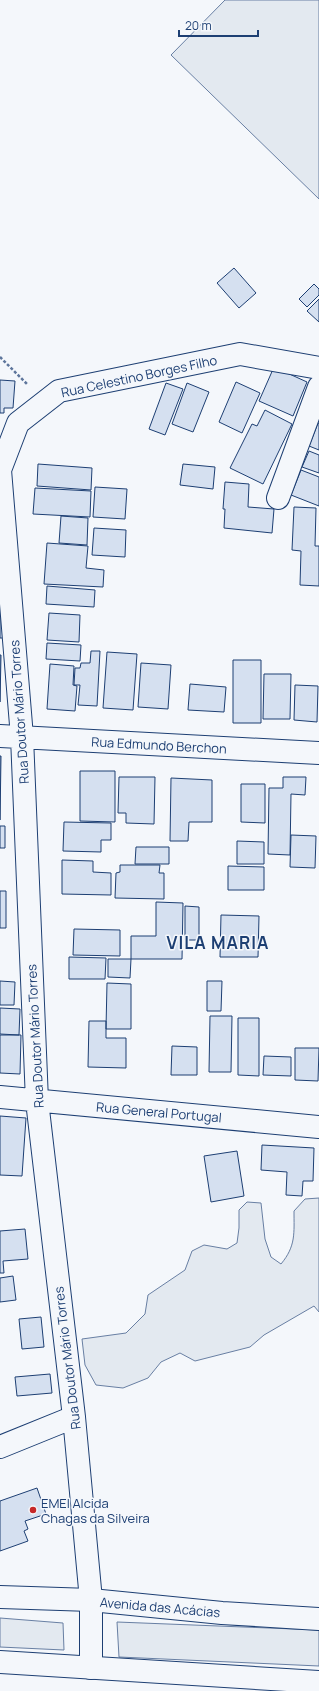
<svg xmlns="http://www.w3.org/2000/svg" width="319" height="1691" font-family="Manrope,sans-serif">
<rect width="100%" height="100%" fill="#f4f7fb"/>
<path fill="#e3e9f0" stroke="#687fa3" d="M225,0h94v199l-148,-144z
M319,1198v114l-5,-6 -50,29 -14,12 -55,14 -15,-8 -19,9 -13,16 -25,10 -27,-3 -11,-20 -3,-26 44,-6 19,-19 3,-19 37,-25 7,-19 12,-6 23,4 10,-6 2,-15v-18l8,-8 14,1 4,36 6,18 10,7c15,-18 13,-31 13,-53l11,-12z
M0,1618l63,5 1,27 -64,-3z
M117,1622l202,8v36l-200,-9z"/>
<path fill="#d5e0f0" stroke="#1d3f73" d="M234,268l22,25 -17,15 -22,-25z
M314,284l5,5v6l-12,12 -8,-8z
M319,299v23l-12,-11z
M274,367l33,15 -14,34 -34,-15z
M0,380l15,1 -2,27h-9v5h-4z
M236,382l24,11 -18,40 -23,-11z
M166,383l17,6 -18,46 -16,-6z
M187,383l22,9 -16,40 -21,-8z
M265,410l27,14 -29,60 -33,-16 22,-44 5,2z
M318,423h1v27l-10,-4z
M309,451l10,4v18l-17,-6z
M38,464l54,4 -1,22 -54,-4z
M183,464l32,3 -2,22 -33,-4z
M301,470l18,7v29l-28,-11z
M225,482l24,2 -1,23 26,2 -2,24 -48,-5 1,-19h-2z
M95,487l32,2 -2,30 -32,-2z
M35,488l56,3 -1,26 -57,-3z
M294,507l22,1 -1,38h4v40l-19,-1 1,-34 -9,-1z
M61,516l27,2 -1,27 -28,-2z
M94,528l32,2 -1,27 -33,-2z
M47,543l41,3 -2,22 18,2 -1,17 -59,-3z
M47,586l48,4 -1,17 -48,-3z
M0,612h6v26h-6z
M49,613l31,2 -1,27 -32,-2z
M47,643l34,2 -1,16 -34,-2z
M91,651h9l-3,55 -19,-1 2,-20h-6l1,-17h5l1,-5h9z
M107,652l30,2 -4,56 -30,-2z
M0,655h1l-1,47z
M233,660h28v63h-28z
M141,663l30,2 -3,44 -30,-2z
M50,664l24,2 -1,19 4,1 -2,25 -28,-2z
M264,674h27l-1,45h-27z
M190,684l36,3 -2,25 -36,-2z
M295,685l23,1 -1,36 -23,-2z
M0,756h1l-1,64z
M80,771h35v51l-35,-1z
M119,777h36l-1,47 -28,-1v-10h-8z
M283,777h23l-1,18 -14,-1 -1,61 -22,-1 1,-66h14z
M171,778l41,2v42h-23l-1,19h-18z
M241,784h24v39l-24,-1z
M64,822l47,1v17h-10v12l-38,-1z
M0,826h5v22h-5z
M291,835l25,1 -1,32 -25,-1z
M237,841l27,1v22h-27z
M136,847h33v17h-34z
M62,860l31,1v11l18,1v22l-49,-1z
M120,865h40l-1,8h5v26l-49,-1 1,-25 4,-1z
M228,866l36,1v23h-36z
M0,891h6v37h-6z
M156,902l27,1 -1,56h-51v-23h25z
M185,906l14,1v33h-14z
M221,915l38,1 -1,41h-38z
M74,929l46,1v26l-47,-1z
M69,957l37,1 -1,21h-36z
M108,959h23l-1,19 -22,-1z
M0,981l15,1 -1,23h-14z
M207,981h15l-1,30h-14z
M107,983l24,1v45h-25z
M0,1008l20,1 -1,26 -19,-1z
M210,1016h22l-1,56h-22z
M238,1018h21v58l-21,-1z
M89,1021h17v17h20v30l-38,-1z
M0,1035h21l-1,39 -20,-1z
M172,1046l25,1v28h-26z
M295,1048h24l-1,33 -23,-1z
M264,1056l27,1v19l-28,-1z
M0,1116l26,2 -4,58 -22,-1z
M262,1145l52,3 -1,33h-10l-1,15 -16,-1 1,-23 -26,-2z
M237,1151l7,45 -33,6 -7,-46z
M25,1229l3,30 -25,2 1,12h-4v-42z
M13,1276l3,24 -16,2v-24z
M41,1317l3,30 -22,2 -3,-30z
M50,1374l2,19 -35,3 -2,-19z
M37,1488l9,26 -21,7 3,8 -4,2 4,10 -28,10v-50z"/>
<g fill="none" stroke-linecap="round" stroke-linejoin="round">
<defs>
<path id="street" d="M278,498l41,-111
M0,736l319,17
M0,1097l319,30
M0,1447l74,-30
M91,1668v-68l-17,-183 -37,-316 -15,-364 -22,-267 18,-47 41,-32 181,-37 79,14"/>
<path id="secondary" d="M0,1597l91,3 131,13 97,6
M0,1662l319,20"/>
</defs>
<use href="#street" stroke="#1d3f73" stroke-width="24"/>
<use href="#secondary" stroke="#1d3f73" stroke-width="24"/>
<path stroke="#5e769c" stroke-width="2.5" stroke-dasharray="3 2" stroke-linecap="butt" d="M0,357l28,28"/>
<use href="#street" stroke="#f4f7fb" stroke-width="22"/>
<use href="#secondary" stroke="#f4f7fb" stroke-width="22"/>
</g>
<circle fill="#c62828" stroke="#f4f7fb" stroke-width="1.5" cx="33" cy="1510" r="4"/>
<g text-anchor="middle" stroke-width="3" stroke-linejoin="round" paint-order="stroke">
<g font-size="13" fill="#1d3f73" stroke="#f4f7fb">
<text transform="translate(139 376) rotate(-12)" y="5">Rua Celestino Borges Filho</text>
<text transform="translate(19 712) rotate(-94)" y="5">Rua Doutor Mário Torres</text>
<text transform="translate(159 745) rotate(3)" y="5">Rua Edmundo Berchon</text>
<text transform="translate(35 1036) rotate(-93)" y="5">Rua Doutor Mário Torres</text>
<text transform="translate(159 1112) rotate(5)" y="5">Rua General Portugal</text>
<text transform="translate(67 1358) rotate(-97)" y="5">Rua Doutor Mário Torres</text>
<text transform="translate(160 1607) rotate(5)" y="5">Avenida das Acácias</text>
</g>
<g font-size="13" fill="#1d3f73" stroke="#f4f7fb" text-anchor="start">
<text x="41" y="1508">EMEI Alcida<tspan x="41" dy="15">Chagas da Silveira</tspan></text>
</g>
<g font-size="17" font-weight="bold" letter-spacing="1" fill="#1d3f73" stroke="#f4f7fb">
<text x="218" y="949">VILA MARIA</text>
</g>
</g>
<path d="M179 30v6h79v-6" fill="none" stroke="#1d3f73" stroke-width="2"/>
<text x="185" y="30" font-size="12" fill="#1d3f73" stroke="#f4f7fb" stroke-width="3" paint-order="stroke">20 m</text>
</svg>
